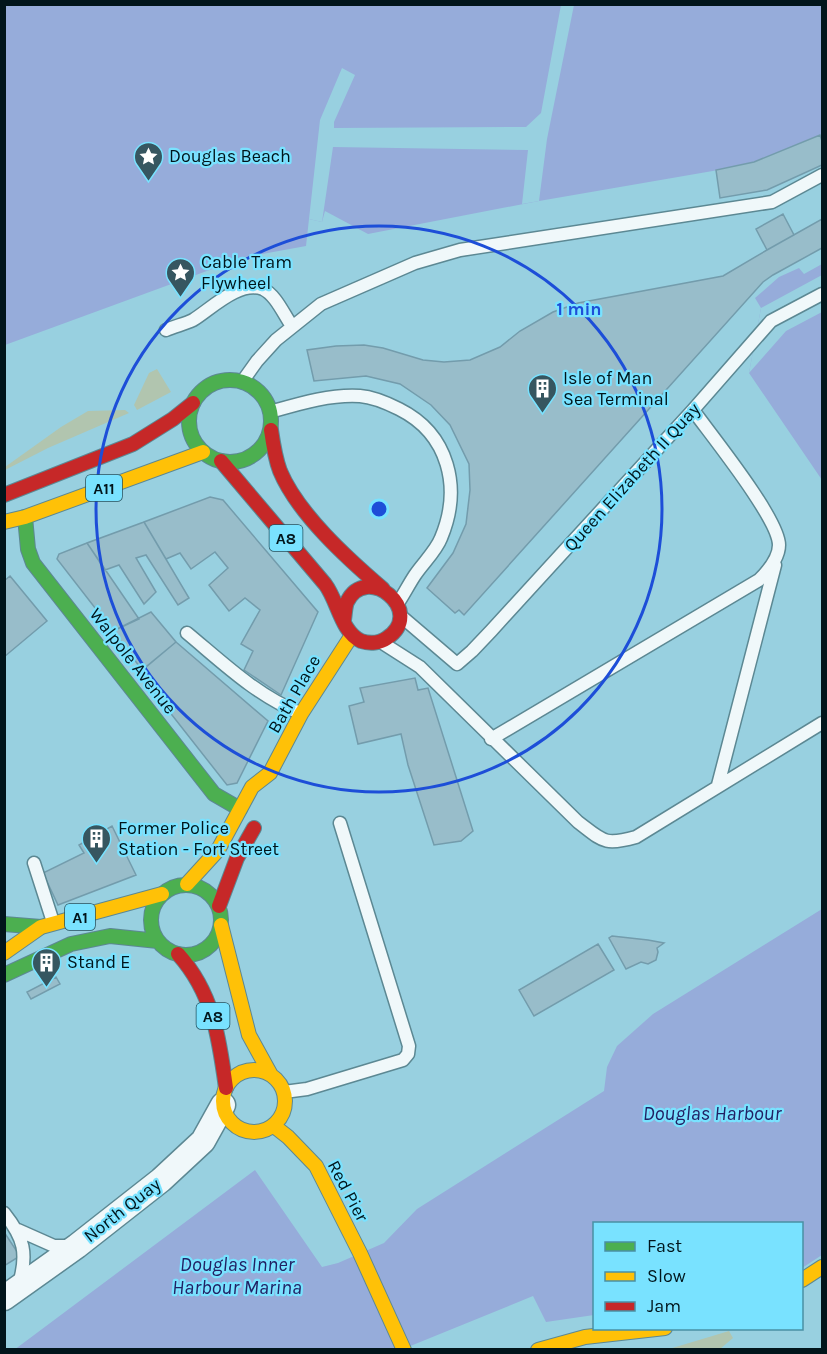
<svg xmlns="http://www.w3.org/2000/svg" width="827" height="1354" font-family="Karla,sans-serif">
<rect width="100%" height="100%" fill="#98d0e0"/>
<path fill="#b1c5af" d="M157,369l14,23 -34,18 -3,-5 15,-32z
M125,410l4,3 -81,35 -43,22v-3l56,-40 27,-16z
M729,1331l4,7 -13,11h-51z"/>
<path fill="#96acda" d="M5,5h817v129l-68,28 -24,6 -191,33 -171,33 -43,-23 -3,11 -13,-3 -3,27 -61,11 -240,88z
M822,264v216l-73,-107 12,-65 -6,-10 24,-21 20,-9 5,6z
M822,909v346l-20,13v-44h-208v91l-48,7 -13,-26 -130,53 -389,1 241,-180 67,97 16,-4 46,-20 33,-34 187,-118 3,-24 10,-21 36,-32z"/>
<path fill="#98d0e0" d="M561,5h13l-27,134 -8,62 -17,3 6,-54 -195,-3 -11,75 -13,-3 11,-99 22,-52 13,7 -21,47v6l192,-1 15,-14z
M822,275v37l-36,19 -37,42 12,-65z"/>
<path fill="#98bdca" stroke="#739cac" stroke-width="1.5" d="M820,135l2,6v24l-55,25 -47,8 -4,-28 38,-8z
M783,214l11,21 -27,15 -11,-21z
M822,219v29l-49,27 -10,7 -299,333 -5,-5 -4,3 -28,-25 26,-35 13,-29 4,-34 -1,-26 -19,-39 -19,-20 -31,-21 -34,-8 -52,5 -7,-31 29,-4 28,-1 19,3 40,12 21,2 26,-2 30,-13 20,-16 33,-19 25,-9 145,-27 44,-26z
M210,497l13,3 95,112 -37,83 -37,-25 9,-19 -12,-7 19,-34 -15,-12 -16,13 -20,-26 19,-17 -13,-16 -24,17 -11,-16 -14,6 -22,-37z
M144,522l45,76 -11,7 -32,-50 -10,3 20,34 -12,12 -25,-39 -14,5 -18,-27z
M87,543l52,76 -26,12 -56,-72 2,-5z
M10,576l37,45 -43,36v-76z
M151,612l25,30 -34,28 -29,-39z
M176,642l92,79 -31,62 -10,2 -88,-112z
M415,678l3,12 10,-2 45,143 -12,10 -27,4 -26,-80 -7,-31 -43,10 -9,-38 15,-4 -4,-14z
M112,826l24,49 -78,30 -15,-32 41,-20 -5,-8z
M612,936l36,4 16,3 -7,5 1,4 -2,8 -8,4 -7,-2 -15,7 -17,-31z
M598,944l16,26 -80,46 -15,-26z
M56,977l4,7 -29,15 -4,-7z
M4,1232l16,24 -16,10z"/>
<g fill="none" stroke-linecap="round" stroke-linejoin="round">
<defs>
<path id="lane" d="M166,330c9,-4 19,-6 27,-10 18,-11 46,-40 70,-31 13,6 21,26 29,37
M242,382l15,-21 19,-21 45,-36 94,-41 45,-13 312,-48 50,-27
M270,412c28,-8 60,-18 90,-16 14,1 27,7 39,13 50,25 63,79 42,129 -5,13 -18,25 -26,37 -6,9 -11,19 -17,28
M402,617l55,47 15,-13 19,-20 202,-221 78,-89 51,-27
M187,633c35,29 70,63 113,80
M384,644l36,23 158,155c25,19 26,24 58,15l186,-114
M491,739l268,-159c9,-9 20,-22 20,-35 0,-26 -68,-110 -86,-135
M718,785l57,-220
M34,863l19,59
M284,1092l23,-3 96,-29 5,-6 1,-8 -69,-223
M4,1213c20,25 24,40 15,71
M18,1230l36,16h17"/>
<path id="street" d="M4,1298l73,-52 84,-66 42,-39 20,-36"/>
<path id="fast" d="M189 421a41 41 0 1 1 82 0a41 41 0 1 1-82 0Z
M25,517l3,32 5,14 181,231 26,15
M151 920a35 35 0 1 1 70 0a35 35 0 1 1-70 0Z
M4,924l37,3
M4,975l67,-31 39,-8 48,5"/>
<path id="slow" d="M4,522l21,-5 178,-65
M187,884l31,-34 34,-63 18,-14 31,-59 51,-79
M221,925l28,110 22,40
M4,953l37,-26 121,-33
M223 1101a31 31 0 1 1 62 0a31 31 0 1 1-62 0Z
M274,1126l14,11 28,29 44,87 44,97
M802,1280l20,-13
M538,1350l47,-13 80,-9"/>
<path id="jam" d="M271,430c2,14 4,28 9,41 18,43 68,88 103,118
M221,461l104,123c13,17 16,48 36,57 9,3 19,2 26,-3 40,-27 -21,-76 -40,-36 -2,5 -2,12 -3,18
M4,495l129,-51 40,-25 20,-16
M219,906l18,-48 17,-30
M178,954c35,39 41,83 48,134"/>
</defs>
<use href="#lane" stroke="#5c8893" stroke-width="15"/>
<use href="#street" stroke="#5c8893" stroke-width="27"/>
<use href="#fast" stroke="#5c8893" stroke-width="16"/>
<use href="#slow" stroke="#5c8893" stroke-width="16"/>
<use href="#jam" stroke="#5c8893" stroke-width="16"/>
<use href="#lane" stroke="#f0f8fa" stroke-width="12"/>
<use href="#street" stroke="#f0f8fa" stroke-width="24"/>
<use href="#fast" stroke="#4caf50" stroke-width="14"/>
<use href="#slow" stroke="#ffc107" stroke-width="14"/>
<use href="#jam" stroke="#c62828" stroke-width="14"/>
</g>
<circle fill="none" stroke="#1d4ed8" stroke-width="3" cx="379" cy="509" r="283"/>
<defs>
<symbol id="sight-pin" viewBox="-11 -11 22 30"><path d="M0 17L-7.5 6A9.5 9.5 0 1 1 7.5 6Z" fill="#365660" stroke="#79e2ff"/><path d="M0-6L1.8-2.2L6-1.7L2.9 1.2L3.7 5.4L0 3.3L-3.7 5.4L-2.9 1.2L-6-1.7L-1.8-2.2Z" fill="#fff"/></symbol>
<symbol id="building-pin" viewBox="-11 -11 22 30"><path d="M0 17L-7.5 6A9.5 9.5 0 1 1 7.5 6Z" fill="#365660" stroke="#79e2ff"/><path d="M-4-6H4V6H1V3H-1V6H-4ZM-2.5-4.3h1.7v1.8h-1.7ZM.8-4.3h1.7v1.8H.8ZM-2.5-1h1.7V.8h-1.7ZM.8-1h1.7V.8H.8Z" fill="#fff"/></symbol>
</defs>
<g fill-rule="evenodd">
<use href="#sight-pin" x="132" y="140" width="33" height="45"/>
<use href="#sight-pin" x="164" y="256" width="33" height="45"/>
<use href="#building-pin" x="526" y="372" width="33" height="45"/>
<use href="#building-pin" x="80" y="822" width="33" height="45"/>
<use href="#building-pin" x="30" y="946" width="33" height="45"/>
</g>
<g text-anchor="middle" stroke-width="4.5" stroke-linejoin="round" paint-order="stroke">
<g fill="#79e2ff" stroke="#25525f" stroke-width="1.5">
<rect x="86" y="475" width="36" height="26" rx="4.5"/>
<rect x="269.5" y="525" width="33" height="26" rx="4.5"/>
<rect x="65" y="904" width="30" height="26" rx="4.5"/>
<rect x="196.5" y="1003" width="33" height="26" rx="4.5"/>
</g>
<g font-size="16" font-weight="bold" fill="#01151b">
<text x="104" y="494">A11</text>
<text x="286" y="544">A8</text>
<text x="80" y="923">A1</text>
<text x="213" y="1022">A8</text>
</g>
<g font-size="18" fill="#01151b" stroke="#79e2ff" text-anchor="start">
<text x="169" y="162">Douglas Beach</text>
<text x="201" y="268">Cable Tram<tspan x="201" dy="21">Flywheel</tspan></text>
<text x="563" y="384">Isle of Man<tspan x="563" dy="21">Sea Terminal</tspan></text>
<text x="118" y="834">Former Police<tspan x="118" dy="21">Station - Fort Street</tspan></text>
<text x="67" y="968">Stand E</text>
</g>
<g font-size="18" fill="#01151b" stroke="#79e2ff">
<text transform="translate(632 477) rotate(-48)" y="6">Queen Elizabeth II Quay</text>
<text transform="translate(133 661) rotate(52)" y="6">Walpole Avenue</text>
<text transform="translate(294 694) rotate(-60)" y="6">Bath Place</text>
<text transform="translate(348 1191) rotate(62)" y="6">Red Pier</text>
<text transform="translate(122 1210) rotate(-38)" y="6">North Quay</text>
</g>
<g font-size="20" font-style="italic" fill="#222063" stroke="#79e2ff">
<text x="712" y="1120">Douglas Harbour</text>
<text x="237" y="1271">Douglas Inner<tspan x="237" dy="23">Harbour Marina</tspan></text>
</g>
</g>
<circle cx="379" cy="509" r="9" fill="#1d4ed8" stroke="#79e2ff" stroke-width="3"/>
<g font-size="18" text-anchor="middle" font-weight="bold" fill="#1d4ed8" stroke="#79e2ff" stroke-width="4.5" stroke-linejoin="round" paint-order="stroke">
<text x="579" y="315">1 min</text>
</g>
<rect width="827" height="1354" fill="none" stroke="#01151b" stroke-width="12"/>
<rect x="593" y="1222" width="210" height="108" fill="#79e2ff" stroke="#4990a4" stroke-width="1.5"/>
<rect x="605" y="1242" width="30" height="9" fill="#4caf50" stroke="#4990a4" stroke-width="1.5"/>
<text x="647" y="1252" font-size="18" fill="#01151b">Fast</text>
<rect x="605" y="1272" width="30" height="9" fill="#ffc107" stroke="#4990a4" stroke-width="1.5"/>
<text x="647" y="1282" font-size="18" fill="#01151b">Slow</text>
<rect x="605" y="1302" width="30" height="9" fill="#c62828" stroke="#4990a4" stroke-width="1.5"/>
<text x="647" y="1312" font-size="18" fill="#01151b">Jam</text>
</svg>
